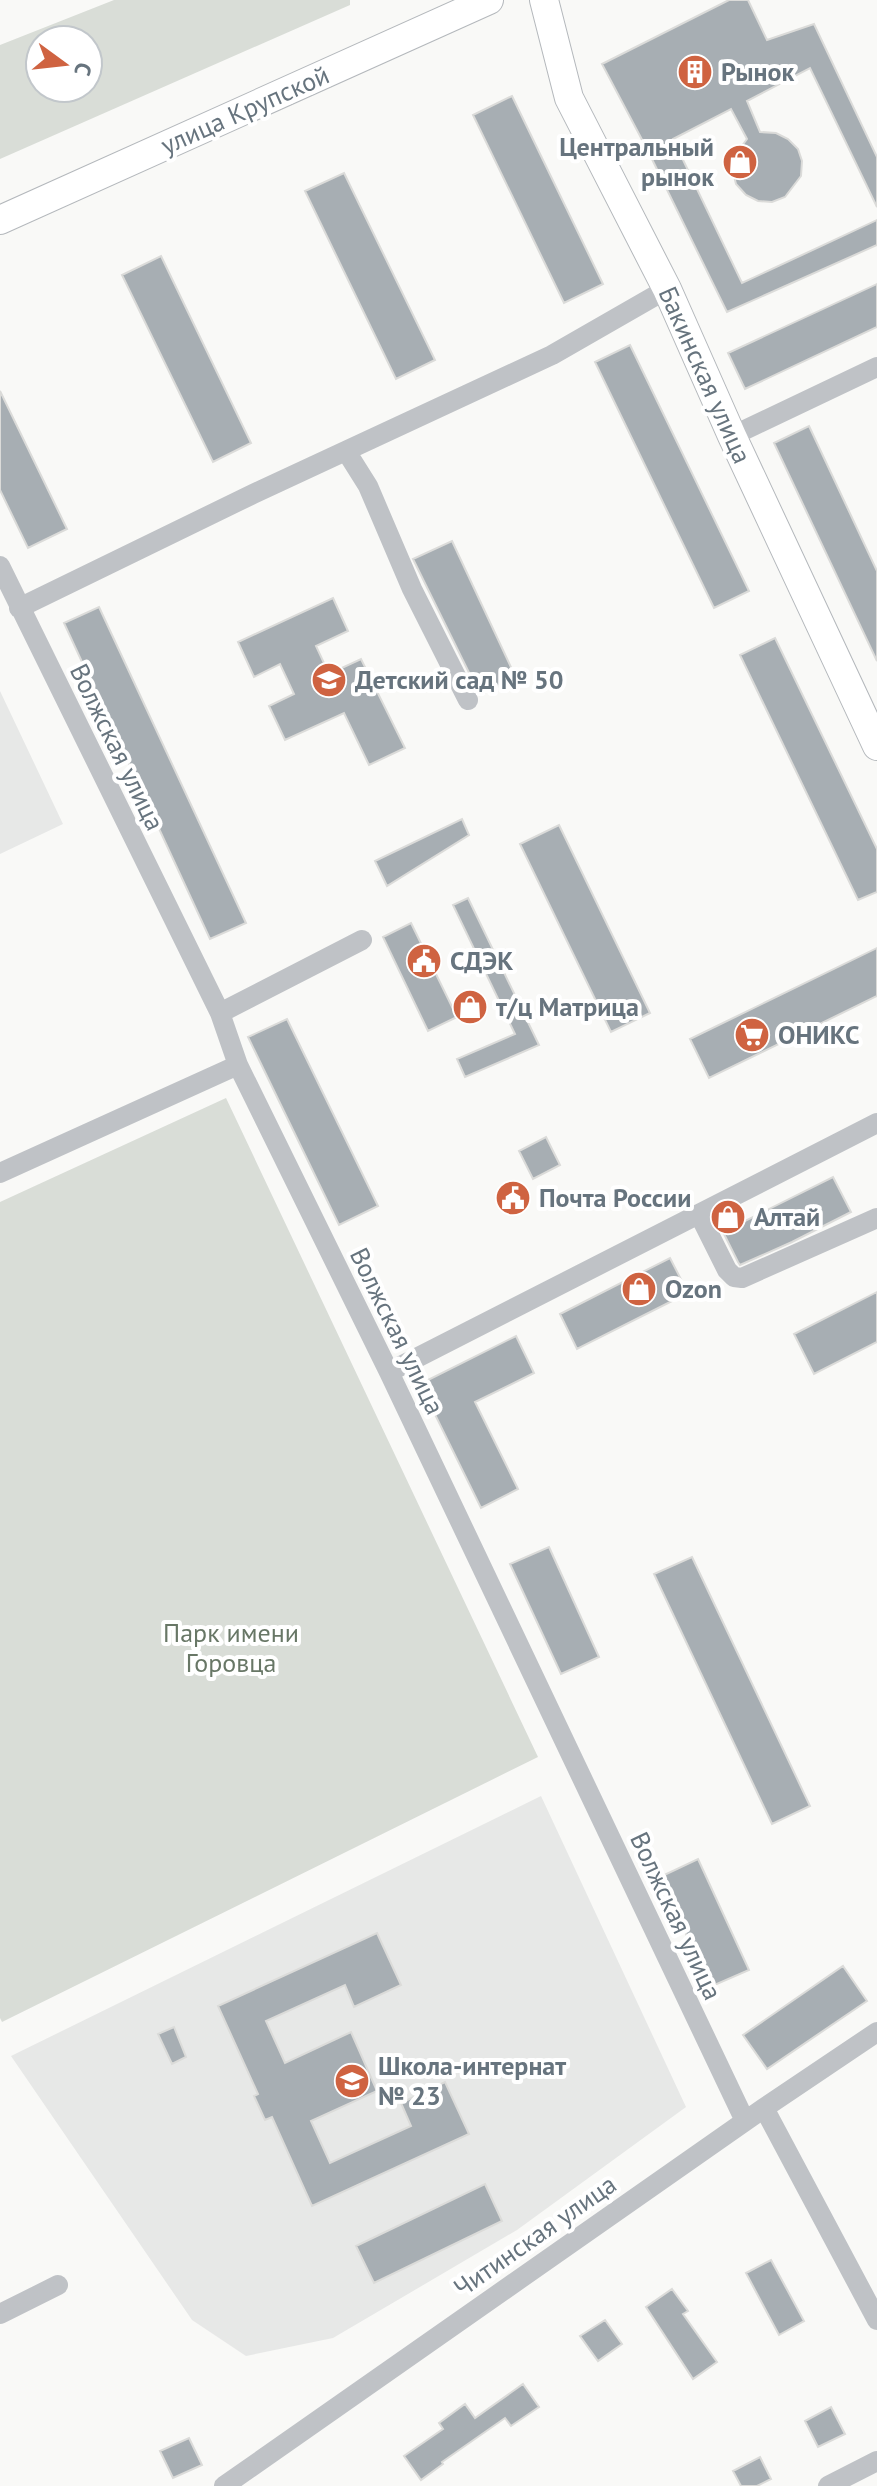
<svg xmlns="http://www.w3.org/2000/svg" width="877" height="2486" font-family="'PT Sans',sans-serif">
<rect width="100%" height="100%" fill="#f9f9f7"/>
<path fill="#e7e8e7" d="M0,691l63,133 -63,30z
M541,1796l145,311 -169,123 -184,108 -87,18 -54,-36 -181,-264z"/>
<path fill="#d9ddd7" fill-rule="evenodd" d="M114,0h236v5l-350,154v-114zM88,40v48h-48v-48z
M226,1098l312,659 -536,265 -2,-4v-816z"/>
<path fill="#a7aeb3" stroke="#dbdbd9" stroke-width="2" d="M729,0h19l19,40 47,-16 63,133v50l-67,-139 -63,33 13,31 16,1 12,6 10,10 4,12 -1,15 -16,21 -13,5 -14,-1 -12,-6 -10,-11 -3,-12v-14l14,-19 -16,-30 -58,30 69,144 135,-63v25l-150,67 -79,-161 -46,-87z
M512,96l91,188 -39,19 -91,-188z
M344,173l91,187 -39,19 -91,-188z
M161,256l90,187 -38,19 -91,-187z
M877,284v43l-132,62 -17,-36z
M630,345l119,246 -35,17 -119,-246z
M0,391l67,138 -39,19 -28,-58z
M809,426l68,145v90l-103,-218z
M452,541l64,137 -36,17 -67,-136z
M333,598l15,33 -32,15 13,28 32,-15 44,89 -36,17 -25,-52 -59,27 -16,-34 25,-12 -14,-30 -26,13 -16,-35z
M99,607l147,316 -36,16 -146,-316z
M775,638l102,211v43l-19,8 -118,-245z
M462,819l7,16 -82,51 -12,-25z
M559,825l91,188 -39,19 -91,-188z
M468,898l71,147 -74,32 -8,-18 58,-25 -62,-129z
M411,923l46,94 -29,14 -45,-94z
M877,948v48l-168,82 -19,-39z
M287,1019l91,187 -39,19 -91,-188z
M546,1137l14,28 -27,14 -14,-28z
M833,1177l18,35 -59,30 -52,23 -2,-3 -15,-30z
M670,1258l18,35 -111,56 -17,-35z
M877,1292v50l-63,32 -20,-40z
M516,1336l18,37 -59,29 43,87 -37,19 -61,-124z
M549,1547l50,110 -38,17 -51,-110z
M692,1557l118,249 -38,18 -118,-250z
M698,1859l51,111 -39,17 -50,-110z
M377,1933l24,52 -47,22 -9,-22 -79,36 19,42 66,-31 26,59 -66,30 19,42 81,-37 -10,-23 44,-21 24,52 -157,72 -40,-89 -7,3 -11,-24 4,-2 -40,-88z
M843,1966l24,35 -100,68 -24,-34z
M174,2027l12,30 -14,7 -14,-30z
M485,2184l17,37 -128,62 -18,-37z
M771,2260l33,61 -25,14 -33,-62z
M672,2289l16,22 -5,3 34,48 -24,17 -47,-72z
M605,2320l17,24 -24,17 -18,-25z
M523,2384l16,23 -28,19 -6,-8 -63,44 1,2 -22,16 -17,-24 39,-27 -4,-6 26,-19 10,14z
M831,2407l14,27 -27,13 -13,-26z
M189,2438l13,27 -29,13 -13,-27z
M760,2457l11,22 -14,7h-16l-8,-15z"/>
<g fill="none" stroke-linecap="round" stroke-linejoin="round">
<defs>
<path id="secondary" d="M544,0l25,98 98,191 65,147 145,310
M0,220l489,-220"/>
</defs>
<use href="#secondary" stroke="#b4b8bc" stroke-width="30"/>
<path stroke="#bfc2c6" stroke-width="20" d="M732,436l145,-69
M346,451l22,35 44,103 56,111
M0,566l220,447 18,52 151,307 356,749
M19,608l234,-114 299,-139 115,-66
M220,1013l142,-73
M0,1173l238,-108
M699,1214l28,56 7,7 8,1 135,-60
M389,1372l488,-249
M764,2108l113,212
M0,2314l58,-29
M224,2486l540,-378 113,-76
M828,2486l49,-25"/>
<use href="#secondary" stroke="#fff" stroke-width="28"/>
</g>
<defs>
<symbol id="building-disc" viewBox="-11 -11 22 22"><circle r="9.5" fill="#cf6341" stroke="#fff"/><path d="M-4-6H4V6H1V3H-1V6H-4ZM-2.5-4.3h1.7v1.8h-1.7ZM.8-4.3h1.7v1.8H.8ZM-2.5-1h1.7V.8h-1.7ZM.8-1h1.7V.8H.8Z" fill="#fff"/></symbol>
<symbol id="shop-disc" viewBox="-11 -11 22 22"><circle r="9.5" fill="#cf6341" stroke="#fff"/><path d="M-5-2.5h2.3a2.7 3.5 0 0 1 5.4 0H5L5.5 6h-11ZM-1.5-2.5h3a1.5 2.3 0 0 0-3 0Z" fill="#fff"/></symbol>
<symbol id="school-disc" viewBox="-11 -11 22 22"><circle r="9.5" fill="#cf6341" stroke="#fff"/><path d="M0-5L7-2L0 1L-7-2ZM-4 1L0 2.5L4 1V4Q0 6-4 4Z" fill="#fff"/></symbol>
<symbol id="civic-disc" viewBox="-11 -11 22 22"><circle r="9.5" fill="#cf6341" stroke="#fff"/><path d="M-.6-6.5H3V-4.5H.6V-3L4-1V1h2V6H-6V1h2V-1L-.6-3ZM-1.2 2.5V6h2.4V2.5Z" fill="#fff"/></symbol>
<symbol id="supermarket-disc" viewBox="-11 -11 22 22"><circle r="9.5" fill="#cf6341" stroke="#fff"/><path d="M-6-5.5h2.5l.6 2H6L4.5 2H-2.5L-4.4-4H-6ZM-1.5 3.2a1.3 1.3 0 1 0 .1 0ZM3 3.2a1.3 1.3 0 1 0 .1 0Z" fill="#fff"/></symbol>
</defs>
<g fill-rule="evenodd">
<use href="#building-disc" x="675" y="52" width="40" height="40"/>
<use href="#shop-disc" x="720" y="142" width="40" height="40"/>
<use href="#school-disc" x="309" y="660" width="40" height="40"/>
<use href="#civic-disc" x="404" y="941" width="40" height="40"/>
<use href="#shop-disc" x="450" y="987" width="40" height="40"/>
<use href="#supermarket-disc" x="732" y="1015" width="40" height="40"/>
<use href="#civic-disc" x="493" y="1178" width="40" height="40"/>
<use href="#shop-disc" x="708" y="1197" width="40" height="40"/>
<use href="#shop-disc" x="619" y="1269" width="40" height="40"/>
<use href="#school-disc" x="332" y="2061" width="40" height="40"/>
</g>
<g text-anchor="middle" stroke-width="8" stroke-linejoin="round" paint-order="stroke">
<g font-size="26" font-weight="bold" fill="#67747e" stroke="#fff" text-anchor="start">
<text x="721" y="81">Рынок</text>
<text x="714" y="156" text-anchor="end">Центральный<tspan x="714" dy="30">рынок</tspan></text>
<text x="355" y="689">Детский сад № 50</text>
<text x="450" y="970">СДЭК</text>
<text x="496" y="1016">т/ц Матрица</text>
<text x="778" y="1044">ОНИКС</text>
<text x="539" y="1207">Почта России</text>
<text x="754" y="1226">Алтай</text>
<text x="665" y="1298">Ozon</text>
<text x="378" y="2075">Школа-интернат<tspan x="378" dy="30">№ 23</tspan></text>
</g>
<g font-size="26" fill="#67747e" stroke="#fff">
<text transform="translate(245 110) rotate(-24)" y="9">улица Крупской</text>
<text transform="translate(705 375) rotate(66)" y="9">Бакинская улица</text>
<text transform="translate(117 747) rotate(64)" y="9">Волжская улица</text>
<text transform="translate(397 1331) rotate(64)" y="9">Волжская улица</text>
<text transform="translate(676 1916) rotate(65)" y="9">Волжская улица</text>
<text transform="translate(535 2236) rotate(-35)" y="9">Читинская улица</text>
</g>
<g font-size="26" fill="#687766" stroke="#fff">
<text x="231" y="1642">Парк имени<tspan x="231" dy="30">Горовца</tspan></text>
</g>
</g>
<g transform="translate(64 64) rotate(105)"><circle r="38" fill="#ffffff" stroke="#c2c7cb" stroke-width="2"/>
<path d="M0-6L14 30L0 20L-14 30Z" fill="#cf6341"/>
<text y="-12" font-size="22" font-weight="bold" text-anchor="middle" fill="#67747e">С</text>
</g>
</svg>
